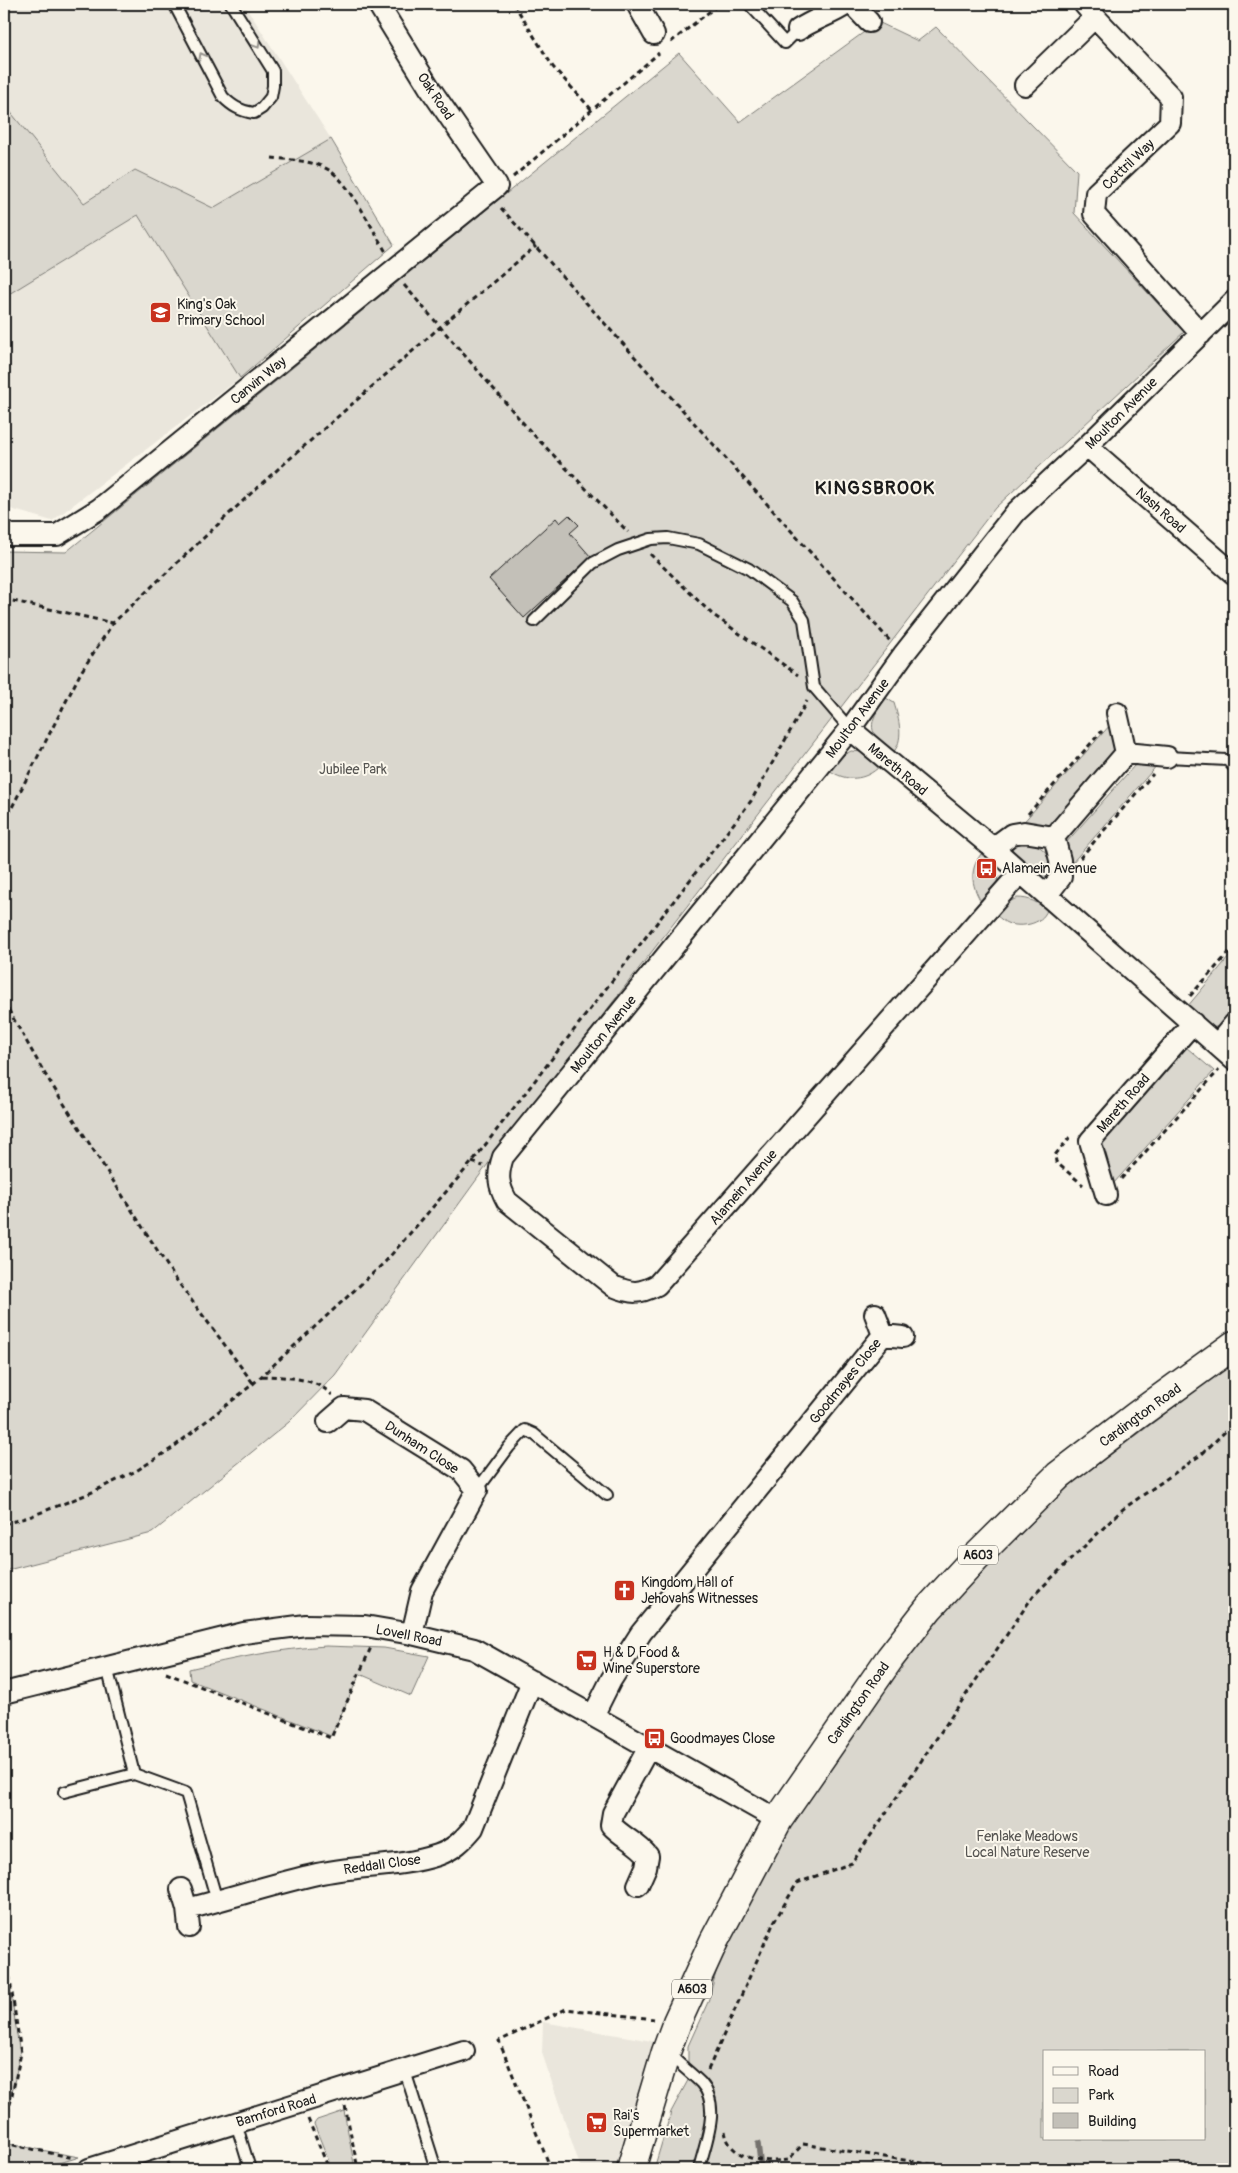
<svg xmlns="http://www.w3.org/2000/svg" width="1238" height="2173" font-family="Pangolin,sans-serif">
<rect width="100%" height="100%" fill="#fbf7ec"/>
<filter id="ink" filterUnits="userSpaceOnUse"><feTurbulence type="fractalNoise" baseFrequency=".02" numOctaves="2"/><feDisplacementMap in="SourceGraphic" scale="10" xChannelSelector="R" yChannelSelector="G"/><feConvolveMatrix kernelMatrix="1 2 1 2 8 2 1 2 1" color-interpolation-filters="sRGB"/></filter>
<g filter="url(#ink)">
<path fill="#eae6dc" d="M4,4h240l87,135 63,106 -154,133 -188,143 -48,-14z
M543,2022l126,22 -46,95 -8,30h-34l-39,-116z"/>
<path fill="#dad7ce" stroke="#7b7a75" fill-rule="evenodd" d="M878,22l40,19 18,-14 141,144 -3,42 110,119 -189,176 -502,649 -158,218 -46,47 -137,111 -148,38v-1020l62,1 613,-499 61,69z
M4,104l80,99 51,-33 78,38 118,-69 63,106 -154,133 -102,-163 -134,82z
M886,698l8,5c5,17 11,37 -2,51 -25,-22 -25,-30 -6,-56z
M1111,724l5,23 -3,13 -62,68 -31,-2z
M851,751l12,1 17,14c-15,15 -34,16 -51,4l9,-12z
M1147,763l11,1 -93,107v-27l69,-78z
M1022,840c19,4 26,12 34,29l-10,14 -35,-29 3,-10z
M981,854c26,19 18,28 2,51 -11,-18 -15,-33 -2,-51z
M1017,898c13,0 20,4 30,12 -5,15 -27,18 -40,13 -3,-1 -7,-5 -10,-7l10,-13z
M1234,951v61l-11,13 -11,3 -25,-21z
M1186,1047l28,24 -101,113 -13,-39z
M1234,1362v807h-580l17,-57 23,-43 -6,-5v-18l20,-44 16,-59 71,-128 143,-201 80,-80 56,-52zM1044,2052h160v87h-160z
M326,1646l58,2 45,8 -18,40 -51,-22 -29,62 -141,-56 -1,-11c46,-11 90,-20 137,-23z
M4,1945l16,110 -16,74v-73l3,-30 -3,-14z
M344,2111l11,58h-23l-18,-45 3,-4z
M4,2143l75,14c-25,9 -48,11 -75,8z"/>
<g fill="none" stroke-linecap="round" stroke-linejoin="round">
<path stroke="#74726e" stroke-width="5.5" d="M758,2144l3,25"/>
</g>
<path fill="#c3c0b8" stroke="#1c1c1c" d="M569,515l10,10 -9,8 21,24 -67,61 -35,-39 67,-61 4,5z"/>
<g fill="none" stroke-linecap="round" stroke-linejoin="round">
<defs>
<path id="service" d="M174,4l49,93c9,9 17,14 31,16l8,-5 9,-11 2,-11v-15l-42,-67
M749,4l36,39 13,-13
M534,621l59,-58 25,-13 33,-11 17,-1 31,6 50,25 43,32 12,19 10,67 36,42
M1167,757l60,3 7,7
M477,1490l32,-43 16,-17 9,4 73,61
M107,1667l27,107
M64,1792l70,-18 52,19 31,108
M669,2054c10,10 22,19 32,29 21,23 4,60 -2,86
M405,2071l31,98
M236,2123l14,46"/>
<path id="minor" d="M637,4l17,30
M852,4l17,18
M1084,4l11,13
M798,30c16,-11 33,-15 49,-26
M1025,85l70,-68 76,80 -1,26 -74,70 -2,21 107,120
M1087,446l147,128
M4,532l7,3h46l42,-26 398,-323 -68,-99 -51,-83
M850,729l143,119 241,212
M1126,753l41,4
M1054,837l72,-84 -9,-40
M993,848l19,-14 12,-2 30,5 6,23 1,17 -14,18
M1020,873l-363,412c-18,9 -25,9 -44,1l-106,-85c-9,-16 -10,-26 -4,-44l347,-428 53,-74 113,-143 71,-66 147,-145
M1217,1045l17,-21
M1106,1195l-16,-54 103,-118
M875,1314l8,21
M328,1422l16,-14 20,2 97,60 16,20 -55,101 -10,43
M4,1693l240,-60 62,-8 59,1 47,8 62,15 304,171
M593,1716l18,-36 30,-47 242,-298 20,2
M638,1885l8,-18 2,-11c-11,-14 -25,-18 -37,-31l2,-12 36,-66
M181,1889l6,20 2,18
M187,1909c43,-11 86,-25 130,-35 40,-9 82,-6 121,-19 15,-5 25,-15 35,-27l59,-147
M89,2169l375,-118"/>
<path id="primary" d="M631,2169l35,-117 11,-30 37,-81 64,-121 112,-162 39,-50 47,-51 83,-82 77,-59 98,-71"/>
</defs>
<use href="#service" stroke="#1c1c1c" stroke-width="14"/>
<use href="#minor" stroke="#1c1c1c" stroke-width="24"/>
<use href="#primary" stroke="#1c1c1c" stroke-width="31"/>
<path stroke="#1c1c1c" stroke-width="3" stroke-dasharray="5 4" stroke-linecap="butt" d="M514,4l39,63 39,43
M671,42l48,-38
M272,158c18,2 40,2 57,12 21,13 43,59 57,82
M513,177l146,-124
M501,208l390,434
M404,285l126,146 98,101
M650,554l62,60 86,61
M4,599l109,24
M1028,814l74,-83
M4,823l77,-151 32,-49 148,-139 179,-157 96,-81
M1080,858l73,-84
M1190,996l44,-49
M4,1002l41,72 130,204 78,105
M1070,1137l-15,18 1,7 27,23
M472,1162l11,4
M1121,1179l98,-109
M262,1376c22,1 53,1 70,19
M4,1524l25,-7 59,-23 48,-23 35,-22 82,-65 132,-122 87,-100 279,-361 56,-100
M166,1673l165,65 41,-93
M4,1940l17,113 -17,79
M708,2070l66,-148 23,-39 55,-20 181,-267 90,-87 79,-55 32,-31
M345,2106l13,63
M308,2119l21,50
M725,2131c4,29 39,32 63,29l15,-16 157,25
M4,2143l70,15
M168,2162l2,7
M551,2169l-52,-128 67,-32 88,10"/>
<use href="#service" stroke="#fbf7ec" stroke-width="10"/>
<use href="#minor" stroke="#fbf7ec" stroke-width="20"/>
<use href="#primary" stroke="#fbf7ec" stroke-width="28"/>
</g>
<defs><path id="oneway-chevron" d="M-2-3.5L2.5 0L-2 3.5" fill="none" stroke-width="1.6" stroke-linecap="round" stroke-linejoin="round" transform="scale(1.25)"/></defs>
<g stroke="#97948e">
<use href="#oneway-chevron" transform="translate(257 45) rotate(58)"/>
<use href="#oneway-chevron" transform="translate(202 56) rotate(-118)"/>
</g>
</g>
<defs>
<symbol id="school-square" viewBox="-11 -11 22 22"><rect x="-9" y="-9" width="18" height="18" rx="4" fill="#c8321e" stroke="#fbf7ec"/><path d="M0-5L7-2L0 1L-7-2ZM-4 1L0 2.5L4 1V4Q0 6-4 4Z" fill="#fff"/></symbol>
<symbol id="bus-square" viewBox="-11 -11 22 22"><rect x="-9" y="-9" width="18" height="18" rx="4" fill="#c8321e" stroke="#fbf7ec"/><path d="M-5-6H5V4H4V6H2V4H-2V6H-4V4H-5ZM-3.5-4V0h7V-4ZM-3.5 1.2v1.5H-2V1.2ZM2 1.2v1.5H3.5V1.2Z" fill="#fff"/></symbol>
<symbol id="church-square" viewBox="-11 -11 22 22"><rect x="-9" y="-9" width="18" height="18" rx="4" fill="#c8321e" stroke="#fbf7ec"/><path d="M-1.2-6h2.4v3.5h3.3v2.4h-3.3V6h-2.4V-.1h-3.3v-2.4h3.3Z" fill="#fff"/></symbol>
<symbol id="supermarket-square" viewBox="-11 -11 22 22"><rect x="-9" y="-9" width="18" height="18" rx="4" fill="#c8321e" stroke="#fbf7ec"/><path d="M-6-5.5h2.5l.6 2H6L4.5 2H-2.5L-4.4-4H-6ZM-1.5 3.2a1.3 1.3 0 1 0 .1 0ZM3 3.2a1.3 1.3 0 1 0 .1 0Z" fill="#fff"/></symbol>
</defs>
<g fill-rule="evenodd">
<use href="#school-square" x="148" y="300" width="25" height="25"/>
<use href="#bus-square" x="974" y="856" width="25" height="25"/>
<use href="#church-square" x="612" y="1578" width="25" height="25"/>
<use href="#supermarket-square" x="574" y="1648" width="25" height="25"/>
<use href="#bus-square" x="642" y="1726" width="25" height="25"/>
<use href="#supermarket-square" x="584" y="2110" width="25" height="25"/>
</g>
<g text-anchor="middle" stroke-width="4" stroke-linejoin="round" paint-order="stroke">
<g fill="#fbf7ec" stroke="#5f5e5a" stroke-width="1">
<rect x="958" y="1545.5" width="40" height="19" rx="4"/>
<rect x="672" y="1979.5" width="40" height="19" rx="4"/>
</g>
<g font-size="12" font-weight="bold" fill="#1c1c1c">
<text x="978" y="1559">A603</text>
<text x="692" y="1993">A603</text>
</g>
<g font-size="14" fill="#1c1c1c" stroke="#fbf7ec">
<text transform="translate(436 96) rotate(56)" y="5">Oak Road</text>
<text transform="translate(1128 164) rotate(-44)" y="5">Cottril Way</text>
<text transform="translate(258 380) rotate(-39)" y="5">Canvin Way</text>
<text transform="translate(1121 413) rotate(-45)" y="5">Moulton Avenue</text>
<text transform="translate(1161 510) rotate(41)" y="5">Nash Road</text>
<text transform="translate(857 718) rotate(-53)" y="5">Moulton Avenue</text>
<text transform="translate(898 769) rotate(40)" y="5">Mareth Road</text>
<text transform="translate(603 1034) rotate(-51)" y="5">Moulton Avenue</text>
<text transform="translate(1123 1103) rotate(-49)" y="5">Mareth Road</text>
<text transform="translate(743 1187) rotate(-49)" y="5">Alamein Avenue</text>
<text transform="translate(845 1381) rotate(-51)" y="5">Goodmayes Close</text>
<text transform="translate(1140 1415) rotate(-36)" y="5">Cardington Road</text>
<text transform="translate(422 1447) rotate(33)" y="5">Dunham Close</text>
<text transform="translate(409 1635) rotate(11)" y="5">Lovell Road</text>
<text transform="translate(858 1703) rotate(-55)" y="5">Cardington Road</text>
<text transform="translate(382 1864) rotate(-8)" y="5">Reddall Close</text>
<text transform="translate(276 2110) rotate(-17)" y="5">Bamford Road</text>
</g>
<g font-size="14" fill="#1c1c1c" stroke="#fbf7ec" text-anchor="start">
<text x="177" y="309">King's Oak<tspan x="177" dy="16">Primary School</tspan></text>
<text x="1002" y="873">Alamein Avenue</text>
<text x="641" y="1587">Kingdom Hall of<tspan x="641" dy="16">Jehovahs Witnesses</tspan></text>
<text x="603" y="1657">H &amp; D Food &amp;<tspan x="603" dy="16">Wine Superstore</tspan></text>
<text x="670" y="1743">Goodmayes Close</text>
<text x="613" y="2120">Rai's<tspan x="613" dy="16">Supermarket</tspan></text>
</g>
<g font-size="14" fill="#555451" stroke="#fbf7ec">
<text x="353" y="774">Jubilee Park</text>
<text x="1027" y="1841">Fenlake Meadows<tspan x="1027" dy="16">Local Nature Reserve</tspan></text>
</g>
<g font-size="19" font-weight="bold" letter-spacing="1" fill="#1c1c1c" stroke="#fbf7ec">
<text x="875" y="494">KINGSBROOK</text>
</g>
</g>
<rect width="1238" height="2173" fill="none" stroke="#fbf7ec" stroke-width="20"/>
<rect x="10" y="10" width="1218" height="2153" fill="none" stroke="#1c1c1c" stroke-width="2" filter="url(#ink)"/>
<rect x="1043" y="2050" width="162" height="90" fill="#fbf7ec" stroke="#a29f99"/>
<rect x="1053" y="2067" width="25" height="8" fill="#fbf7ec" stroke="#a29f99"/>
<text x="1088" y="2076" font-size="15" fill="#1c1c1c">Road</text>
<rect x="1053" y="2088" width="25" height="15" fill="#dad7ce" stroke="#a29f99"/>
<text x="1088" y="2100" font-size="15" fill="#1c1c1c">Park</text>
<rect x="1053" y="2113" width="25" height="15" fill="#c3c0b8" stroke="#a29f99"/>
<text x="1088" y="2126" font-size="15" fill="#1c1c1c">Building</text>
</svg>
